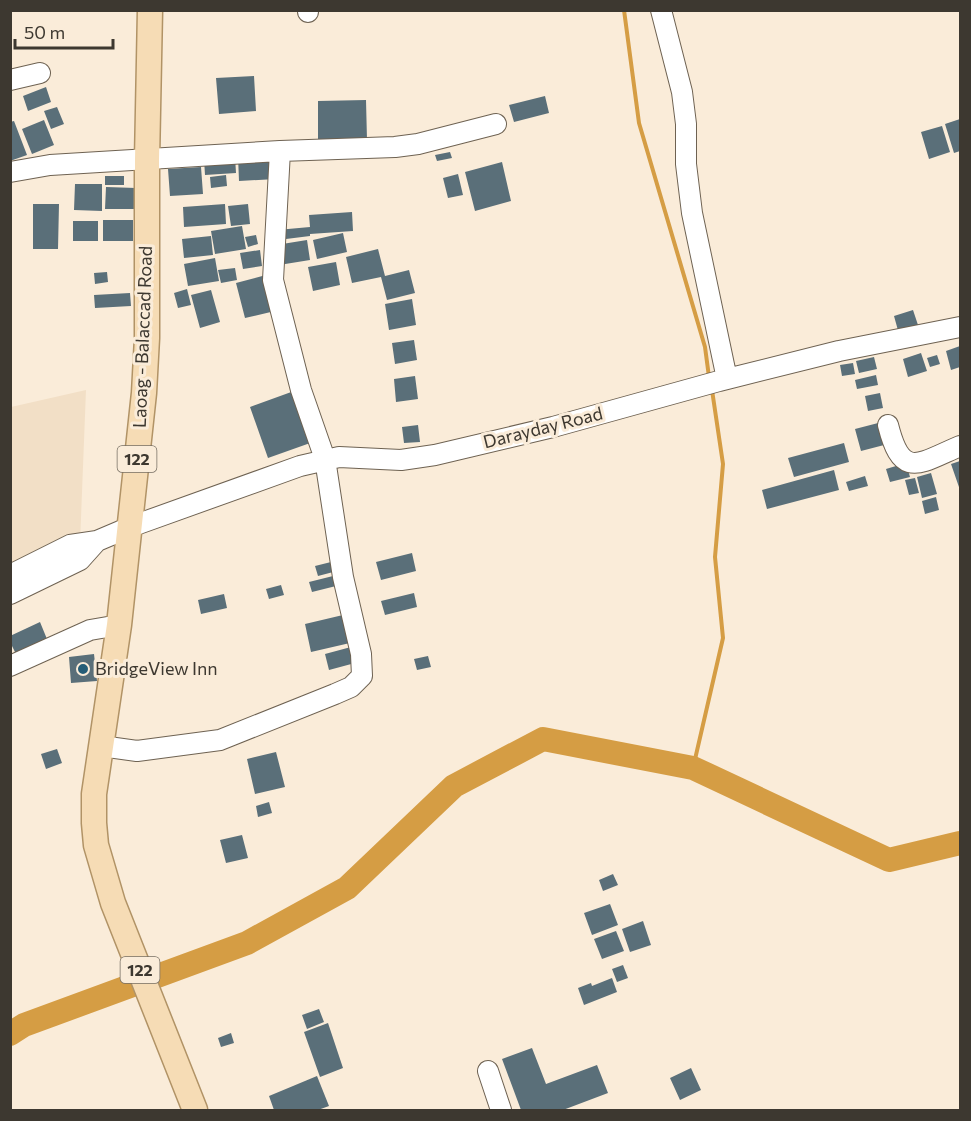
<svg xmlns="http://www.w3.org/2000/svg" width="971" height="1121" font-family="Commissioner,sans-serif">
<rect width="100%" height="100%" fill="#faecd9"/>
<path fill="#f2dfc6" d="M86,390l-7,179 -68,33v-195z"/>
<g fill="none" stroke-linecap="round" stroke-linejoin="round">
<path stroke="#d59d44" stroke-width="4" d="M624,10l15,113 66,224 4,30
M693,768l30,-130 -8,-81 8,-93 -11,-74"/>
<path stroke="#d59d44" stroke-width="24" d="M10,1034l14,-9 223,-82 100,-55 107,-102 89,-47 150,29 196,92 71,-17"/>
</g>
<path fill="#5a6f79" d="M254,76l2,35 -37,3 -3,-36z
M46,87l5,15 -23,9 -5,-15z
M545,96l4,17 -35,9 -5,-17z
M366,100l1,40 -49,1v-40z
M57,107l7,17 -13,5 -7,-18z
M960,119v32l-6,2 -9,-29z
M44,120l10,25 -22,9 -10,-25z
M14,121l13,34 -17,6v-39z
M942,126l8,26 -21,7 -8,-27z
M450,152l2,6 -15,3 -2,-6z
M275,154l1,25 -37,2 -1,-25z
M235,157l1,16 -31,2 -1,-16z
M502,162l9,39 -36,10 -10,-39z
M201,167l2,27 -33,2 -2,-27z
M458,174l5,21 -15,3 -5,-20z
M226,175l1,11 -16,2 -1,-11z
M105,176h19v9h-19z
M75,184h27v27l-28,-1z
M106,187l30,1v21h-31z
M33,204h26l-1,45h-25z
M225,204l1,20 -42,3 -1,-20z
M248,204l2,20 -19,2 -3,-20z
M352,212l1,19 -43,3v2l-32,4 -1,-10 33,-3 -1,-12z
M103,220h30v21h-30z
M73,221h25v20h-25z
M242,226l4,23 -31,5 -4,-23z
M343,233l4,19 -30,7 -4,-19z
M256,235l2,9 -10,3 -3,-10z
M211,236l2,19 -29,3 -2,-19z
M307,240l3,20 -31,5 -3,-20z
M378,249l7,27 24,-6 6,23 -28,7 -6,-23 -29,6 -6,-26z
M260,250l2,16 -19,3 -3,-16z
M215,258l4,23 -31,5 -4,-22z
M336,262l4,23 -27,6 -5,-24z
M235,268l2,12 -16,3 -3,-13z
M107,272l1,10 -13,2 -1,-11z
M266,275l9,36 -30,7 -9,-35z
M187,289l4,16 -13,3 -4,-15z
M211,290l9,32 -20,6 -9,-33z
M130,293l1,13 -36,2 -1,-13z
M412,299l4,26 -27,5 -4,-26z
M913,310l6,18 -20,6 -5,-18z
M414,340l3,20 -22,4 -3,-21z
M960,346v21l-9,3 -5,-19z
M921,353l6,18 -19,6 -5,-18z
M937,355l3,9 -10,3 -3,-9z
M874,357l3,12 -18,4 -3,-12z
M853,363l2,11 -13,2 -2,-11z
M876,375l2,10 -21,4 -2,-9z
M415,376l3,23 -22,3 -2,-23z
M294,391l19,51 -45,16 -18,-51z
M880,393l3,15 -15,3 -3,-15z
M882,422l6,22 -27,7 -6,-22z
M418,425l2,17 -16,1 -2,-16z
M844,443l5,19 -55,15 -6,-19z
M960,461v29l-9,-26z
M906,463l4,14 -20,5 -4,-13z
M834,470l5,20 -72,19 -5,-19z
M931,473l6,21 -15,4 -5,-21z
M865,476l3,10 -19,5 -3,-9z
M915,478l4,15 -10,2 -4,-15z
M936,497l3,13 -14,4 -3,-13z
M412,553l4,18 -35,9 -5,-18z
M335,561l2,10 -19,5 -3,-10z
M333,576l3,10 -24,6 -3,-10z
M281,585l3,10 -15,4 -3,-10z
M414,593l3,14 -32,8 -4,-14z
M224,594l3,14 -26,6 -3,-14z
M343,615l7,28 -39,9 -6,-28z
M40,622l9,22 -31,14 -8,-16v-6z
M351,647l4,16 -26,7 -4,-16z
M94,654l3,27 -26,2 -2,-26z
M428,656l3,11 -14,3 -3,-11z
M57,749l5,14 -16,6 -5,-15z
M276,752l9,35 -30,7 -8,-35z
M269,802l3,11 -14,4 -2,-11z
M242,835l6,23 -22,5 -6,-23z
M613,874l5,11 -15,6 -4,-11z
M610,904l8,21 -26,10 -8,-22z
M643,921l8,24 -21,7 -8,-23z
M616,931l8,20 -22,8 -8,-20z
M623,965l5,13 -11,4 -5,-13z
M612,978l5,14 -33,13 -6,-17 13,-5 1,3z
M319,1009l5,13 -17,7 -5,-14z
M328,1023l15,45 -23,9 -16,-45z
M231,1033l3,10 -13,4 -3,-9z
M532,1048l14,36 51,-19 11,28 -45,17h-42l-19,-51z
M691,1068l10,22 -21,10 -10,-22z
M317,1076l12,30 -11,4h-44l-5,-14z"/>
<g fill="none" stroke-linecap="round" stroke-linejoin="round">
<defs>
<path id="minor" d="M308,10v2
M661,10l21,82 4,32v40l6,49 35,166
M10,80l30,-7
M10,172l40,-7 230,-14 115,-4 23,-3 78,-20
M888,425c14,55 30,39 72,21
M10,575l60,-30 27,-4 33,-14 170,-61 39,-9 62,3 34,-5 118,-28 166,-46 120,-30 121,-24
M10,594l70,-34 17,-19
M10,666l80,-36 29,-5
M101,746l36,5 83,-11 115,-46 16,-7 11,-11 -1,-22 -18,-77 -18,-118 -24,-69 -28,-110 7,-129
M488,1071l13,39"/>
<path id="major" d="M150,10l-3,150v178l-3,55 -25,232 -25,169v29l2,22 17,58 82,207"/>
</defs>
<use href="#minor" stroke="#6e6252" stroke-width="22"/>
<use href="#major" stroke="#b19366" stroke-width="27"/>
<use href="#minor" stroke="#fff" stroke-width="20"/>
<use href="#major" stroke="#f6dcb5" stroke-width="24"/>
</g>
<circle fill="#255d77" stroke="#faecd9" stroke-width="2" cx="83" cy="669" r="6"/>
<g text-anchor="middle" stroke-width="6" stroke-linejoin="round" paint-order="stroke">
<g fill="#faecd9" stroke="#766e63" stroke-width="1.5">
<rect x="117.5" y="446" width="39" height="26" rx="4.5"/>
<rect x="120.5" y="957" width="39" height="26" rx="4.5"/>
</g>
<g font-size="16" font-weight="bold" fill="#3d3830">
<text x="137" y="465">122</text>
<text x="140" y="976">122</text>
</g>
<g font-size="18" fill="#3d3830" stroke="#faecd9">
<text transform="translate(143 337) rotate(-88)" y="6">Laoag - Balaccad Road</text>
<text transform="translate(543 428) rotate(-14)" y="6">Darayday Road</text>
</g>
<g font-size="18" fill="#3d3830" stroke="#faecd9" text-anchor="start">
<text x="95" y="675">BridgeView Inn</text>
</g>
</g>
<rect width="971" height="1121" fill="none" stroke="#3d3830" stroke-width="24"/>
<path d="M15 39v9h98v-9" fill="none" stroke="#3d3830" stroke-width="3"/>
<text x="24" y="39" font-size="18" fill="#3d3830" stroke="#faecd9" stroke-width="4.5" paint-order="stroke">50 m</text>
</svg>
